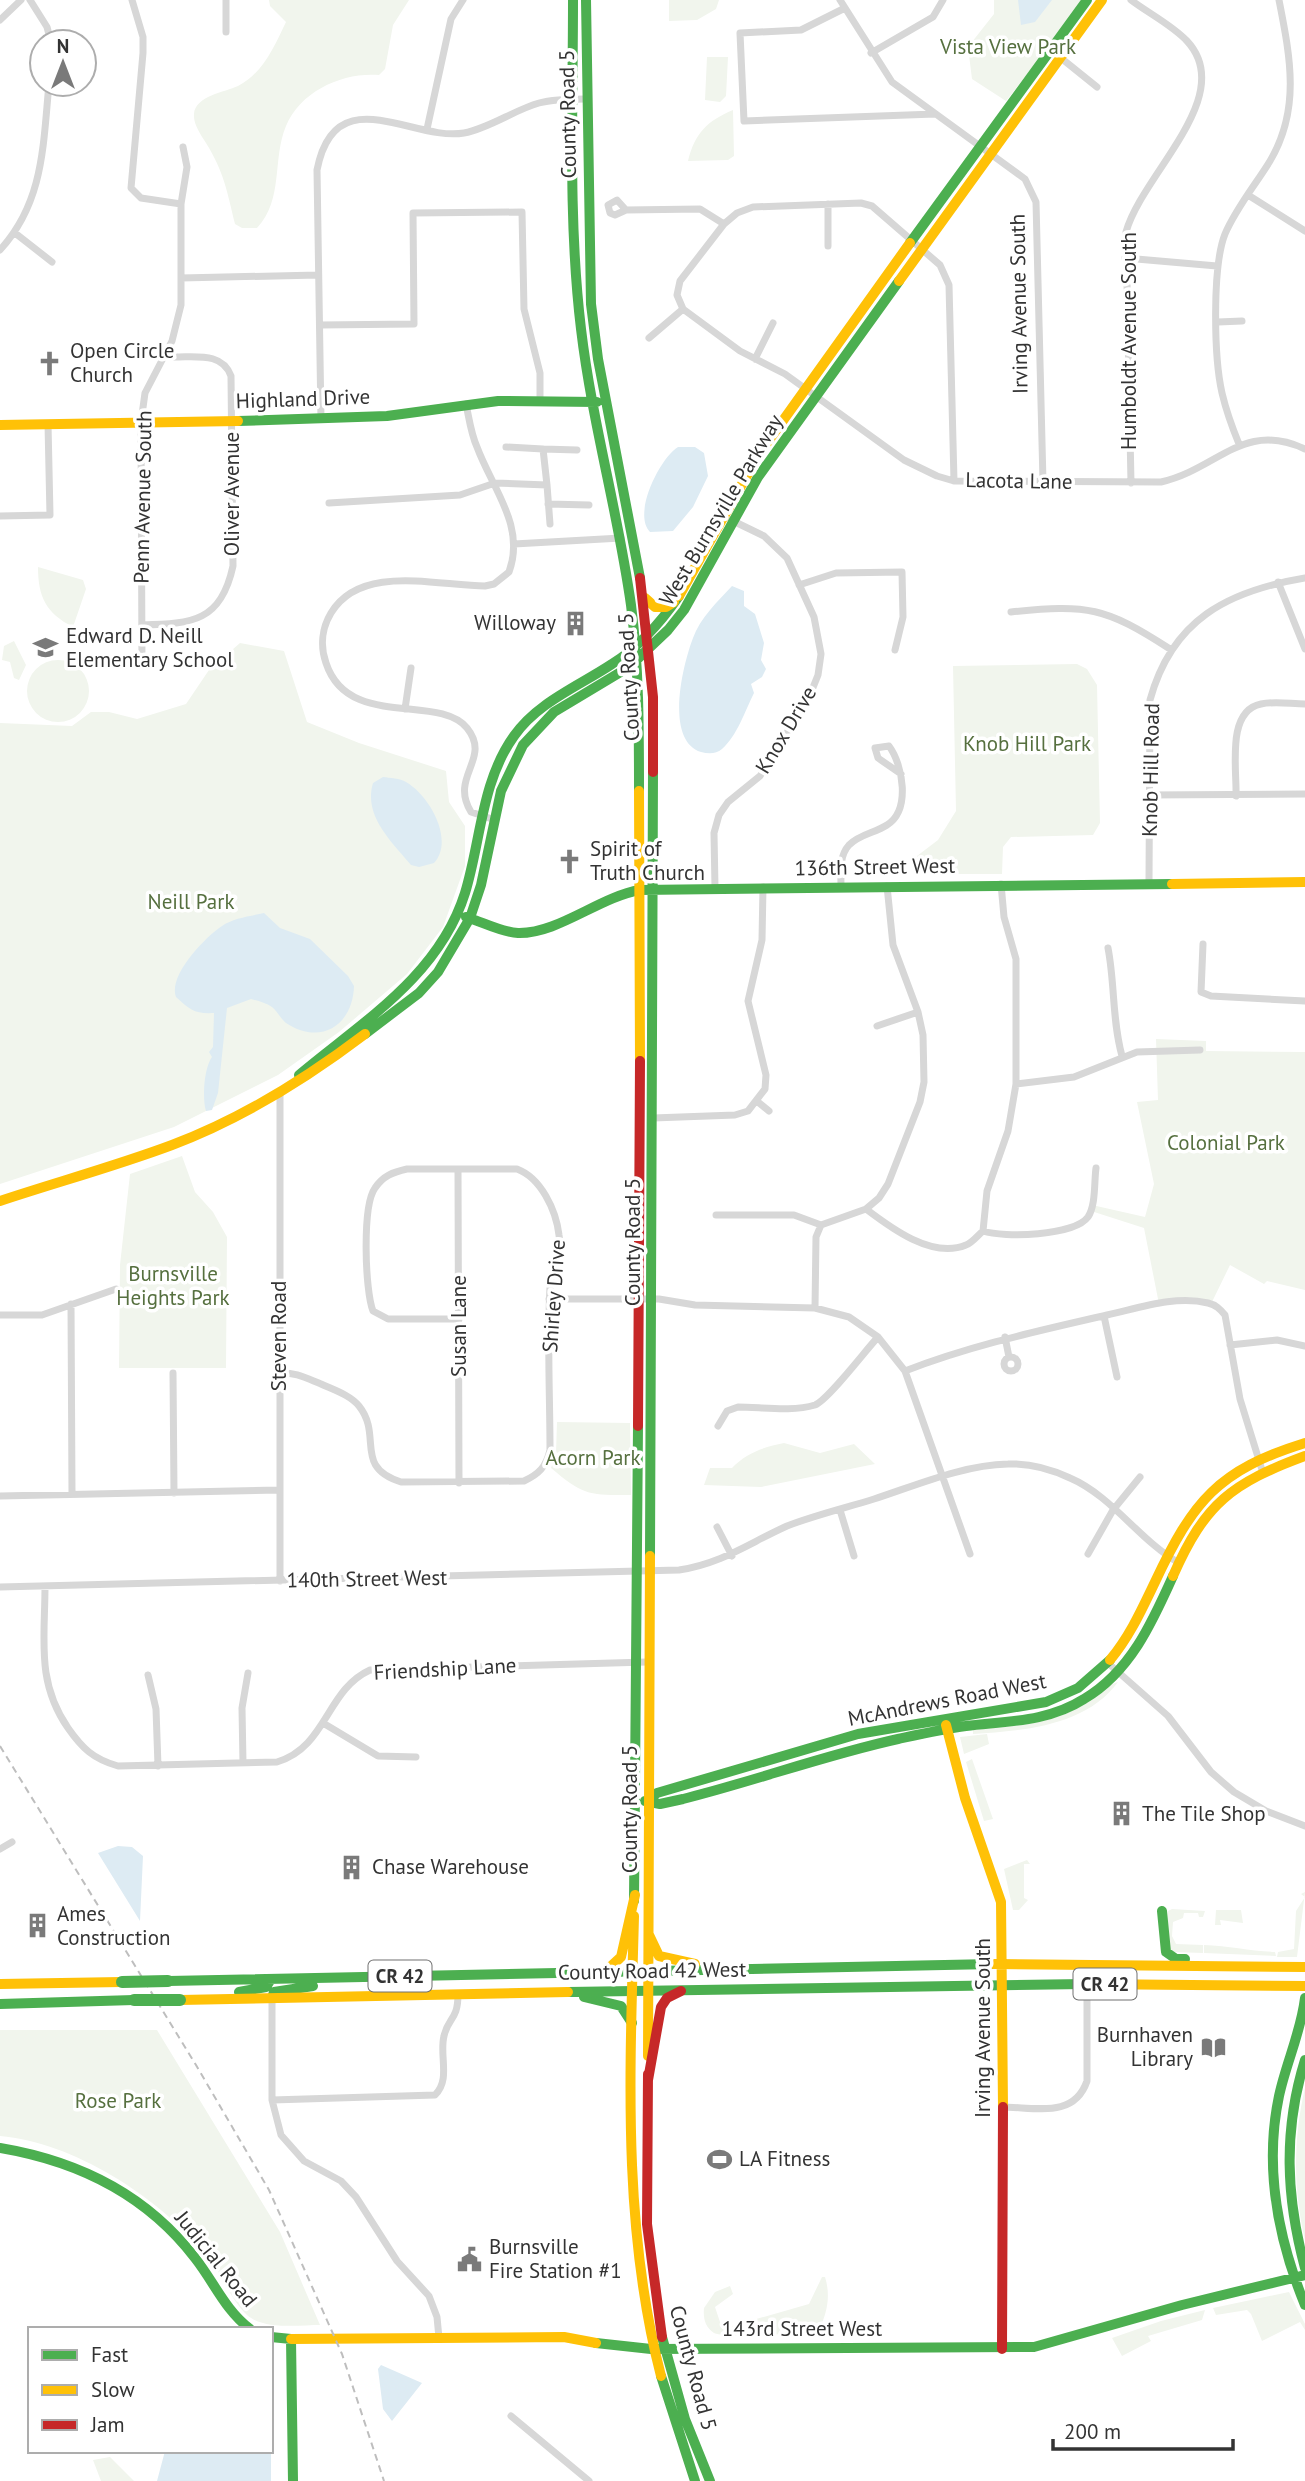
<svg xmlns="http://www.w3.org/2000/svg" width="1305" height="2481" font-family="'PT Sans',sans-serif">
<rect width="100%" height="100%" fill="#fff"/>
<path fill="#f1f5ed" d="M269,0h140l-16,25 -8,44 -6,6c-35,-3 -78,15 -93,51 -14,33 -2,73 -29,102h-15l-7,-4c-8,-33 -11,-52 -29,-81 -5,-8 -13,-19 -12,-29 1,-18 31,-22 44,-28 25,-13 36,-39 48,-64l-16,-16z
M669,0h50l-3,9 -19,11 -28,1z
M994,0h91l-79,101 -34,-22 -4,-32 26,-33z
M707,57h21l-2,39 -6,6 -15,-2z
M733,110l1,46 -6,4 -40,1c7,-28 19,-40 45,-51z
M38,567l45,13 3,9 -13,38c-27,-14 -35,-30 -35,-60z
M14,641l12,24 -7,15 -5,-2 -4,-16 -8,-2 2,-14z
M240,643l44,8 23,71 52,21 87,28 3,31 16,24v40l-22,61 -36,47 -68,58 -61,43 -104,52 -174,57v-461l72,3 19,-14h18l28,7 49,-15 23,-34z
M27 691a31 31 0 1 1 62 0a31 31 0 1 1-62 0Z
M1077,664l10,5 10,16 3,138 -7,12 -82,2 -8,10 -1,27h-83l-2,-18 21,-16 18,-29 -3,-145z
M1156,1039l50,2v10l99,1v238l-38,-9 -3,3 -34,-19 -19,39h-52l-15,-76 -53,-17 1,-6 53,12 9,-33 -17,-82 21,-2z
M182,1156l13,36 18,20 14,25 -1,131h-107l1,-103 10,-91z
M557,1422l73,1 1,72c-42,0 -47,1 -80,-27l5,-15z
M784,1443l36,10 34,-9 21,20 -114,23 -57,-2 6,-17h22c14,-15 32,-21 52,-25z
M1118,1682c-32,44 -95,49 -145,52v-4c37,-4 71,-4 105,-22 13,-7 26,-23 40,-26z
M987,1734l2,10 -25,10 -4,-17z
M972,1759l21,60 -9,2 -18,-59z
M1027,1860l3,4h-6v34l4,2 -9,10h-6l-9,-41z
M1305,1892l-8,65h-20l1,-5 16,-3 2,-38 9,-14 -4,-3z
M1172,1909l33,2 -2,6h-4l-1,-4h-14l-1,5 -10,4 -1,14 4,8 27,1v8l-30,-1 -7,-7 2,-34z
M1216,1910h25l2,13 -23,-3 1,5h-6z
M1204,1945c25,1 47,6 71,7l1,4 -72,-3z
M0,2030h157l123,202 40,93c-20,0 -56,5 -73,-10 -17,-16 -27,-44 -42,-62 -47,-56 -132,-111 -205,-117z
M1305,2088v152c-12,-51 -12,-101 0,-152z
M822,2277h3c6,19 2,36 -6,53 -11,4 -98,8 -105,3 -9,-6 -11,-15 -10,-25l11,-16 15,-6 3,8 -18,13 6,18 11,1 77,-22z
M1289,2292l16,32v6l-5,-8 -38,19 -11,-27 -4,-4 -31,5 -3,-7z
M1205,2310l-3,10 -54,16 3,5 -29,15 -10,-18 49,-17z
M110,2457l24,24h-33l-8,-21z"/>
<path fill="#ddebf3" d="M1018,0h34l-17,22 -14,3z
M678,447h17l9,6 4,23 -15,31 -20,24 -23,1c-18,-18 10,-74 28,-85z
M732,586l12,5v15l11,8 9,29 -3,17 5,9 -4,8 -11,7 3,9c-9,18 -17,43 -32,56 -6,5 -13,5 -21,3 -37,-12 -18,-88 -8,-114 7,-20 25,-37 39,-52z
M383,777c7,1 17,1 23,5 23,13 49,58 28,81l-15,4 -8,-2c-19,-23 -48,-49 -38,-82z
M264,913l16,15 30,11 38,37 6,10c-1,39 -33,60 -68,37 -5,-4 -9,-12 -14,-16 -6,-4 -14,-6 -21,-8l-24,9 -9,85 -6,17 -6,1c-4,-13 -2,-43 6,-54l-3,-5 4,-5 1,-34c-19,1 -24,-3 -38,-16 -8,-21 28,-59 46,-71 11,-8 29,-10 42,-13z
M118,1846l14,1 11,9 -3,65 -42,-68z
M381,2365l41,18 -30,38 -9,-12 -5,-40z
M165,2451h106v30h-114z"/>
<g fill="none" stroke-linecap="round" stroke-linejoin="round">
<path stroke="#d7d7d7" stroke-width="7" d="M30,0l17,27 4,15
M132,0l11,37v16l-12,135 10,10 40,6v101l-9,36 -27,52 -4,29 1,244
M226,0v32
M840,0l52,82 133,97 11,23 7,280
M1131,0c17,13 41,25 56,41 51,55 -45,133 -61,191l5,251
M845,8l-44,22 -61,3 4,88 191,-7
M0,20l21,-20
M1051,50l46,37
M871,53l62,-36 10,-17
M427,129l24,-110 12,-19
M1248,195l57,36
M181,204l6,-37 -4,-20
M828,204v42
M626,210l-9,-10 -9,5 2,8 5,2 11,-5 74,-1 24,15
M15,233l37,29
M0,250c44,-48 43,-105 49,-166
M1125,258l92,8
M181,278l137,-3
M683,309l57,42 45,23 119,86 33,16 17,5 207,1c57,-13 82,-62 144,-33
M683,309l-6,-14 3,-14 44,-57 13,-11 16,-6 108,-4 11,3 68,59 9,20 5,196
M1218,322l24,-1
M320,325l94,-1 -1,-111 109,-1 2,97 16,64v29
M649,338l34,-29
M755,359l18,-36
M466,404c3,14 5,30 11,43 15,41 49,79 32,125l-15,12 -9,2c-47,0 -124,-23 -154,27 -9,15 -11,33 -5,50 22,67 112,30 141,65 25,31 -18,48 4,84l24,8
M321,419l-4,-249c18,-93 96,-28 147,-37 26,-5 50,-23 75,-30 15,-4 32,-4 48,-4
M1239,444c-7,-17 -13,-34 -17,-51 -8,-35 -10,-126 3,-159 11,-26 31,-50 45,-73 31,-52 20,-105 9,-161
M506,447l37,2
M547,485l-4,-36 34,1
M329,503l131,-8 35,-12 52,2 3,39
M548,504l41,1
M0,516l50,-1 -2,-91
M514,544l107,-6
M1278,582l27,67
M799,585l37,-12 66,-1 1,45 -8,33
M1011,612c77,-8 94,-5 159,37
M142,625c51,-1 79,-4 91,-59l-2,-190c-10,-28 -44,-16 -68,-20
M405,709l6,-41
M1148,795l157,-1
M1236,796c1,-27 -10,-85 25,-92 14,-3 30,0 44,0
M1149,883l1,-183c22,-80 77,-109 155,-122
M841,886c0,-14 -2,-30 8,-41 11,-11 26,-12 38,-20 24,-15 16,-60 2,-79l-14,2 3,10 23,16
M715,888l-1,-55 5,-18 9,-13 32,-26 50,-81 8,-20 3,-21 -7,-37 -27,-59 -23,-22 -33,-16
M1203,944l-2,48 10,4 94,5
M1108,948c7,36 4,72 14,108
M877,1026l41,-14
M1016,1084l58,-7 63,-25 63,-2
M758,1102l11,9
M653,1118l82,-3 13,-4 17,-22 1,-14 -18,-74 14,-61 1,-53
M458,1169l1,314
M866,1209c25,19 66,50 100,36 6,-2 12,-10 17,-14 21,7 91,5 105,-14 8,-12 6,-35 8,-49
M716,1215h78l27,10 45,-16 13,-11 9,-14 32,-82 4,-20 -1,-47 -5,-23 -25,-67 -6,-59
M983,1231l4,-40 21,-60 8,-47v-125l-12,-42 -3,-33
M549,1299h110l36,6 120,3 34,9 29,20 27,34 65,183
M71,1304l1,190
M815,1308l1,-71 5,-12
M0,1315h42l74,-26
M1104,1316l13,61
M1005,1337l4,20
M1230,1345l47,-5 28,6
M1004 1364a7 7 0 1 1 14 0a7 7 0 1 1-14 0Z
M905,1371c67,-26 133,-40 202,-56 32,-7 68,-20 101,-12 8,2 12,6 17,12l15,84 22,71
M173,1373l1,120
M279,1373c16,-1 27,5 42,11 13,6 29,11 38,22 24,30 -6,61 42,76l123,-1c15,-7 22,-14 26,-31 0,-54 -3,-109 0,-163 1,-18 12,-33 9,-52 -3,-25 -18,-57 -42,-66h-110c-14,3 -24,7 -32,19 -13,18 -10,103 -2,123l15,8h71
M718,1426l9,-15 11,-4c23,0 54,5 77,-2 13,-5 50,-54 63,-68
M0,1496l279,-6
M840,1510l14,46
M717,1527l15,29
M1088,1554l25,-44 27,-33
M280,1581v-490
M45,1586c0,53 -9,96 23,142 14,20 25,31 50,38l159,-4c50,-15 49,-72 93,-92l277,-8
M0,1587l679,-17c44,-7 70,-27 108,-44 28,-11 58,-18 87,-27 43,-14 89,-34 134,-35 21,-1 43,5 62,14 42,18 69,62 109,85
M1108,1663l60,53 43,56 23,20 32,19 39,15
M148,1675l8,34 2,57
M323,1723l55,33 38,1
M243,1763l-1,-55 6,-35
M0,1849l12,-7
M272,1998v102l9,35 23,26 37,20 15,16 41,64 32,35 8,21 2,21
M272,2100l163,-5c16,-15 4,-40 9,-59 4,-19 14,-15 14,-42
M1002,2107c33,0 72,12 85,-26v-97
M511,2416l78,65"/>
<path stroke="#4caf50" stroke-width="10" d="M573,0c0,110 -5,220 8,329 11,93 37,183 50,276 8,62 8,123 8,186
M586,0l5,304 7,55 42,219
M910,243l177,-243
M238,421l149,-5 111,-15 99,1
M466,917c17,5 34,15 52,16 40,1 81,-36 122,-43l532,-6
M365,1034l54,-41 19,-21 32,-54 11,-33 20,-94 22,-46 31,-33 75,-45 39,-37 16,-20 74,-133 141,-196
M299,1075c63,-53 140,-99 166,-182 16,-52 16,-111 49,-157 24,-34 65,-50 98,-72 27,-17 49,-42 67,-68
M650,1556l3,-784
M650,1800l7,-7 201,-59 188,-32 32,-14 32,-28
M645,1801l15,3 23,-5c72,-18 142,-44 215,-60 23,-5 45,-10 68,-13 41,-5 82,-4 118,-27 46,-27 68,-76 89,-123
M634,1901l4,-475
M1162,1911l4,41 10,7h9
M168,1981l825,-17
M239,1992l27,-5 5,-8
M568,1992l516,-8
M584,1997l37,9 11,17
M272,1998l2,-6 39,-6
M1305,1998c-4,34 -19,65 -26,98 -15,71 -1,143 26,209
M0,2004l134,-4
M1305,2060c-22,71 -19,137 0,208
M0,2148c77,13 146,46 195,110 19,24 30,52 55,71
M271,2337l20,2 2,142
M662,2337l23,82 25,62
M596,2343l55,6 383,-2 148,-42 123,-30
M661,2376l34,105"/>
<path stroke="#ffc107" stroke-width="10" d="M899,281l203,-281
M0,425l238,-4
M679,596l80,-142 151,-211
M645,598l10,9h11l8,-5
M639,791l1,270
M1172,884l133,-2
M0,1201c57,-19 116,-35 172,-56 69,-26 135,-67 193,-111
M1173,1576c32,-73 59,-93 132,-120
M1110,1660c20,-24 32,-51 45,-78 38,-81 63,-112 150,-139
M946,1725l19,73 36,104 2,205
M634,1916c-4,154 -12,310 27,460
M649,1935l10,21 36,8
M993,1964l312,3
M607,1970l14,-13 14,-62
M0,1984l122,-2
M1084,1984l221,2
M180,2000l388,-8
M648,2056l2,-500
M291,2339l273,-2 32,6"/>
<path stroke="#c62828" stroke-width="10" d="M640,578l13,119v75
M638,1426l2,-365
M648,2074l-1,150 15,113
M648,2080l13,-73 6,-9 14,-7
M1002,2349l1,-242"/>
<path stroke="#bebebe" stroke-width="2" stroke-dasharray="7 5" stroke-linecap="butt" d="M0,1746l196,319 73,125 73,164 42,127"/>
<path stroke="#4caf50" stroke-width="12" d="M122,1982l46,-1
M134,2000h46"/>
</g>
<defs>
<symbol id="church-bare" viewBox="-9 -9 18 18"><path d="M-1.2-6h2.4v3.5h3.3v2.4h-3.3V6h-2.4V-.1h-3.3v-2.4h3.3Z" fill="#7a7a7a" stroke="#fff" stroke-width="2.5" paint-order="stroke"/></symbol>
<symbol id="building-bare" viewBox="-9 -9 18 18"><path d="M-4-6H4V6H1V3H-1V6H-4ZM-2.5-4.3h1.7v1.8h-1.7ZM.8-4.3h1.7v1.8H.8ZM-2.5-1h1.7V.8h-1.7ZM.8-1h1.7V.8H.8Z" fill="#7a7a7a" stroke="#fff" stroke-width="2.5" paint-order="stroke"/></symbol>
<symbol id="school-bare" viewBox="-9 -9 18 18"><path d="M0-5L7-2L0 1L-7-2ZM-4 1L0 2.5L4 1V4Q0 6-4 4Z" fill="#7a7a7a" stroke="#fff" stroke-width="2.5" paint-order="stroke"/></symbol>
<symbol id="library-bare" viewBox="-9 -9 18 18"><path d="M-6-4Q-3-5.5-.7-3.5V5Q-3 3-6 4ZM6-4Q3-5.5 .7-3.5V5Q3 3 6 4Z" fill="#7a7a7a" stroke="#fff" stroke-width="2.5" paint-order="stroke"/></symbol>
<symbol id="stadium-bare" viewBox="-9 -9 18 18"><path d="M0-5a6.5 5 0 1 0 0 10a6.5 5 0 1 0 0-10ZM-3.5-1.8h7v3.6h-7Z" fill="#7a7a7a" stroke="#fff" stroke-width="2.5" paint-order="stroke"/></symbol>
<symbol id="civic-bare" viewBox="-9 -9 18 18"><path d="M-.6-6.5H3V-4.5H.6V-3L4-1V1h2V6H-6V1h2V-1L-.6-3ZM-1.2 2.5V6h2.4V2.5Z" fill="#7a7a7a" stroke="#fff" stroke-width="2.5" paint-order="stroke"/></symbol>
</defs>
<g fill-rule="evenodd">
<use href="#church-bare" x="32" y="346" width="35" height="35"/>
<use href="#building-bare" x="558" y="606" width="35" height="35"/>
<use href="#school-bare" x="28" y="630" width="35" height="35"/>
<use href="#church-bare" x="552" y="844" width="35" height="35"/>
<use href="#building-bare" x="1104" y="1796" width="35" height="35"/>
<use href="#building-bare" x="334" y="1850" width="35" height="35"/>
<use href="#building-bare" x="20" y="1908" width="35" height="35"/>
<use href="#library-bare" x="1196" y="2030" width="35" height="35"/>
<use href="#stadium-bare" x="702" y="2142" width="35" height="35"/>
<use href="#civic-bare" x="452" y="2242" width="35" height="35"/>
</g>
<g text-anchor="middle" stroke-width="7" stroke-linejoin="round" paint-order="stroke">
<g fill="#fff" stroke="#707070" stroke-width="2">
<rect x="368.5" y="1960.5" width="63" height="31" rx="5"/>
<rect x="1073.5" y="1968.5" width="63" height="31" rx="5"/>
</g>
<g font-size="19" font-weight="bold" fill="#333">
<text x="400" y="1983">CR 42</text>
<text x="1105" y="1991">CR 42</text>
</g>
<g font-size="21" fill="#56703f" stroke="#fff">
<text x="1008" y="54">Vista View Park</text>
<text x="1027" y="751">Knob Hill Park</text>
<text x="191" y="909">Neill Park</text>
<text x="1226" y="1150">Colonial Park</text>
<text x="173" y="1281">Burnsville<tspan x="173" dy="24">Heights Park</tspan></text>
<text x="593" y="1465">Acorn Park</text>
<text x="118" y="2108">Rose Park</text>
</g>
<g font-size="21" fill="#333" stroke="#fff">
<text transform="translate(568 114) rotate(-91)" y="7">County Road 5</text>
<text transform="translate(1019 304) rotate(-91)" y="7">Irving Avenue South</text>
<text transform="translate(1129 341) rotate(-90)" y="7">Humboldt Avenue South</text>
<text transform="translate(303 399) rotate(-2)" y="7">Highland Drive</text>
<text transform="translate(1019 481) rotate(1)" y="7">Lacota Lane</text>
<text transform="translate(232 494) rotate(-90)" y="7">Oliver Avenue</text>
<text transform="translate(143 497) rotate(-89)" y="7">Penn Avenue South</text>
<text transform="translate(721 510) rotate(-59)" y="7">West Burnsville Parkway</text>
<text transform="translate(629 677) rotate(-93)" y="7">County Road 5</text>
<text transform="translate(786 730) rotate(-59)" y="7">Knox Drive</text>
<text transform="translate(1151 770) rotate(-89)" y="7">Knob Hill Road</text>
<text transform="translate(875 867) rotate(-1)" y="7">136th Street West</text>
<text transform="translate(633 1242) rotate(-90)" y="7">County Road 5</text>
<text transform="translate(554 1296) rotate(-86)" y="7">Shirley Drive</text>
<text transform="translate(459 1326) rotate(-90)" y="7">Susan Lane</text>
<text transform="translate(279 1336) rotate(-90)" y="7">Steven Road</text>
<text transform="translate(367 1579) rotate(-1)" y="7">140th Street West</text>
<text transform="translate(445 1669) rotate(-3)" y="7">Friendship Lane</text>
<text transform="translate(947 1700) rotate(-11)" y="7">McAndrews Road West</text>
<text transform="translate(630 1809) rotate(-90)" y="7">County Road 5</text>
<text transform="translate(652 1971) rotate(-1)" y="7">County Road 42 West</text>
<text transform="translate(983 2028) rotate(-90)" y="7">Irving Avenue South</text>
<text transform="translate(216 2259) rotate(51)" y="7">Judicial Road</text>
<text x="802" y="2336">143rd Street West</text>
<text transform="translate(693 2368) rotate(75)" y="7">County Road 5</text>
</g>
<g font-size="21" fill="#333" stroke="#fff" text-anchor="start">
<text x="70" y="358">Open Circle<tspan x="70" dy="24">Church</tspan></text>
<text x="556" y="630" text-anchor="end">Willoway</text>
<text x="66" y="643">Edward D. Neill<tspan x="66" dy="24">Elementary School</tspan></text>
<text x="590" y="856">Spirit of<tspan x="590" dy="24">Truth Church</tspan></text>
<text x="1142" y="1821">The Tile Shop</text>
<text x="372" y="1874">Chase Warehouse</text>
<text x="57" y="1921">Ames<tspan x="57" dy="24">Construction</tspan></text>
<text x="1193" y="2042" text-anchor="end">Burnhaven<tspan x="1193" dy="24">Library</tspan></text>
<text x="739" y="2166">LA Fitness</text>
<text x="489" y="2254">Burnsville<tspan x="489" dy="24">Fire Station #1</tspan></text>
</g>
</g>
<rect x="28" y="2327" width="245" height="126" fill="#ffffff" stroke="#adadad" stroke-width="2"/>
<rect x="42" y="2350" width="35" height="10" fill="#4caf50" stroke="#adadad" stroke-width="2"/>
<text x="91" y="2362" font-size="21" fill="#333333">Fast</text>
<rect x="42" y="2385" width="35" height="10" fill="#ffc107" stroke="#adadad" stroke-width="2"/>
<text x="91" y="2397" font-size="21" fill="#333333">Slow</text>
<rect x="42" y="2420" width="35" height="10" fill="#c62828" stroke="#adadad" stroke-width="2"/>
<text x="91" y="2432" font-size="21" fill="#333333">Jam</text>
<g transform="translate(63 63)"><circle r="33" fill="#ffffff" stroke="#adadad" stroke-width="2"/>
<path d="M0-5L12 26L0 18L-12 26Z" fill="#7a7a7a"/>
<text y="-10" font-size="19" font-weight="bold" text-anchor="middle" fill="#333333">N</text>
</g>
<path d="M1053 2439v10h180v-10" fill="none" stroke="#333333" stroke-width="3.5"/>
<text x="1064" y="2439" font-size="21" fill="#333333" stroke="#ffffff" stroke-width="5" paint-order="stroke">200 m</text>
</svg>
